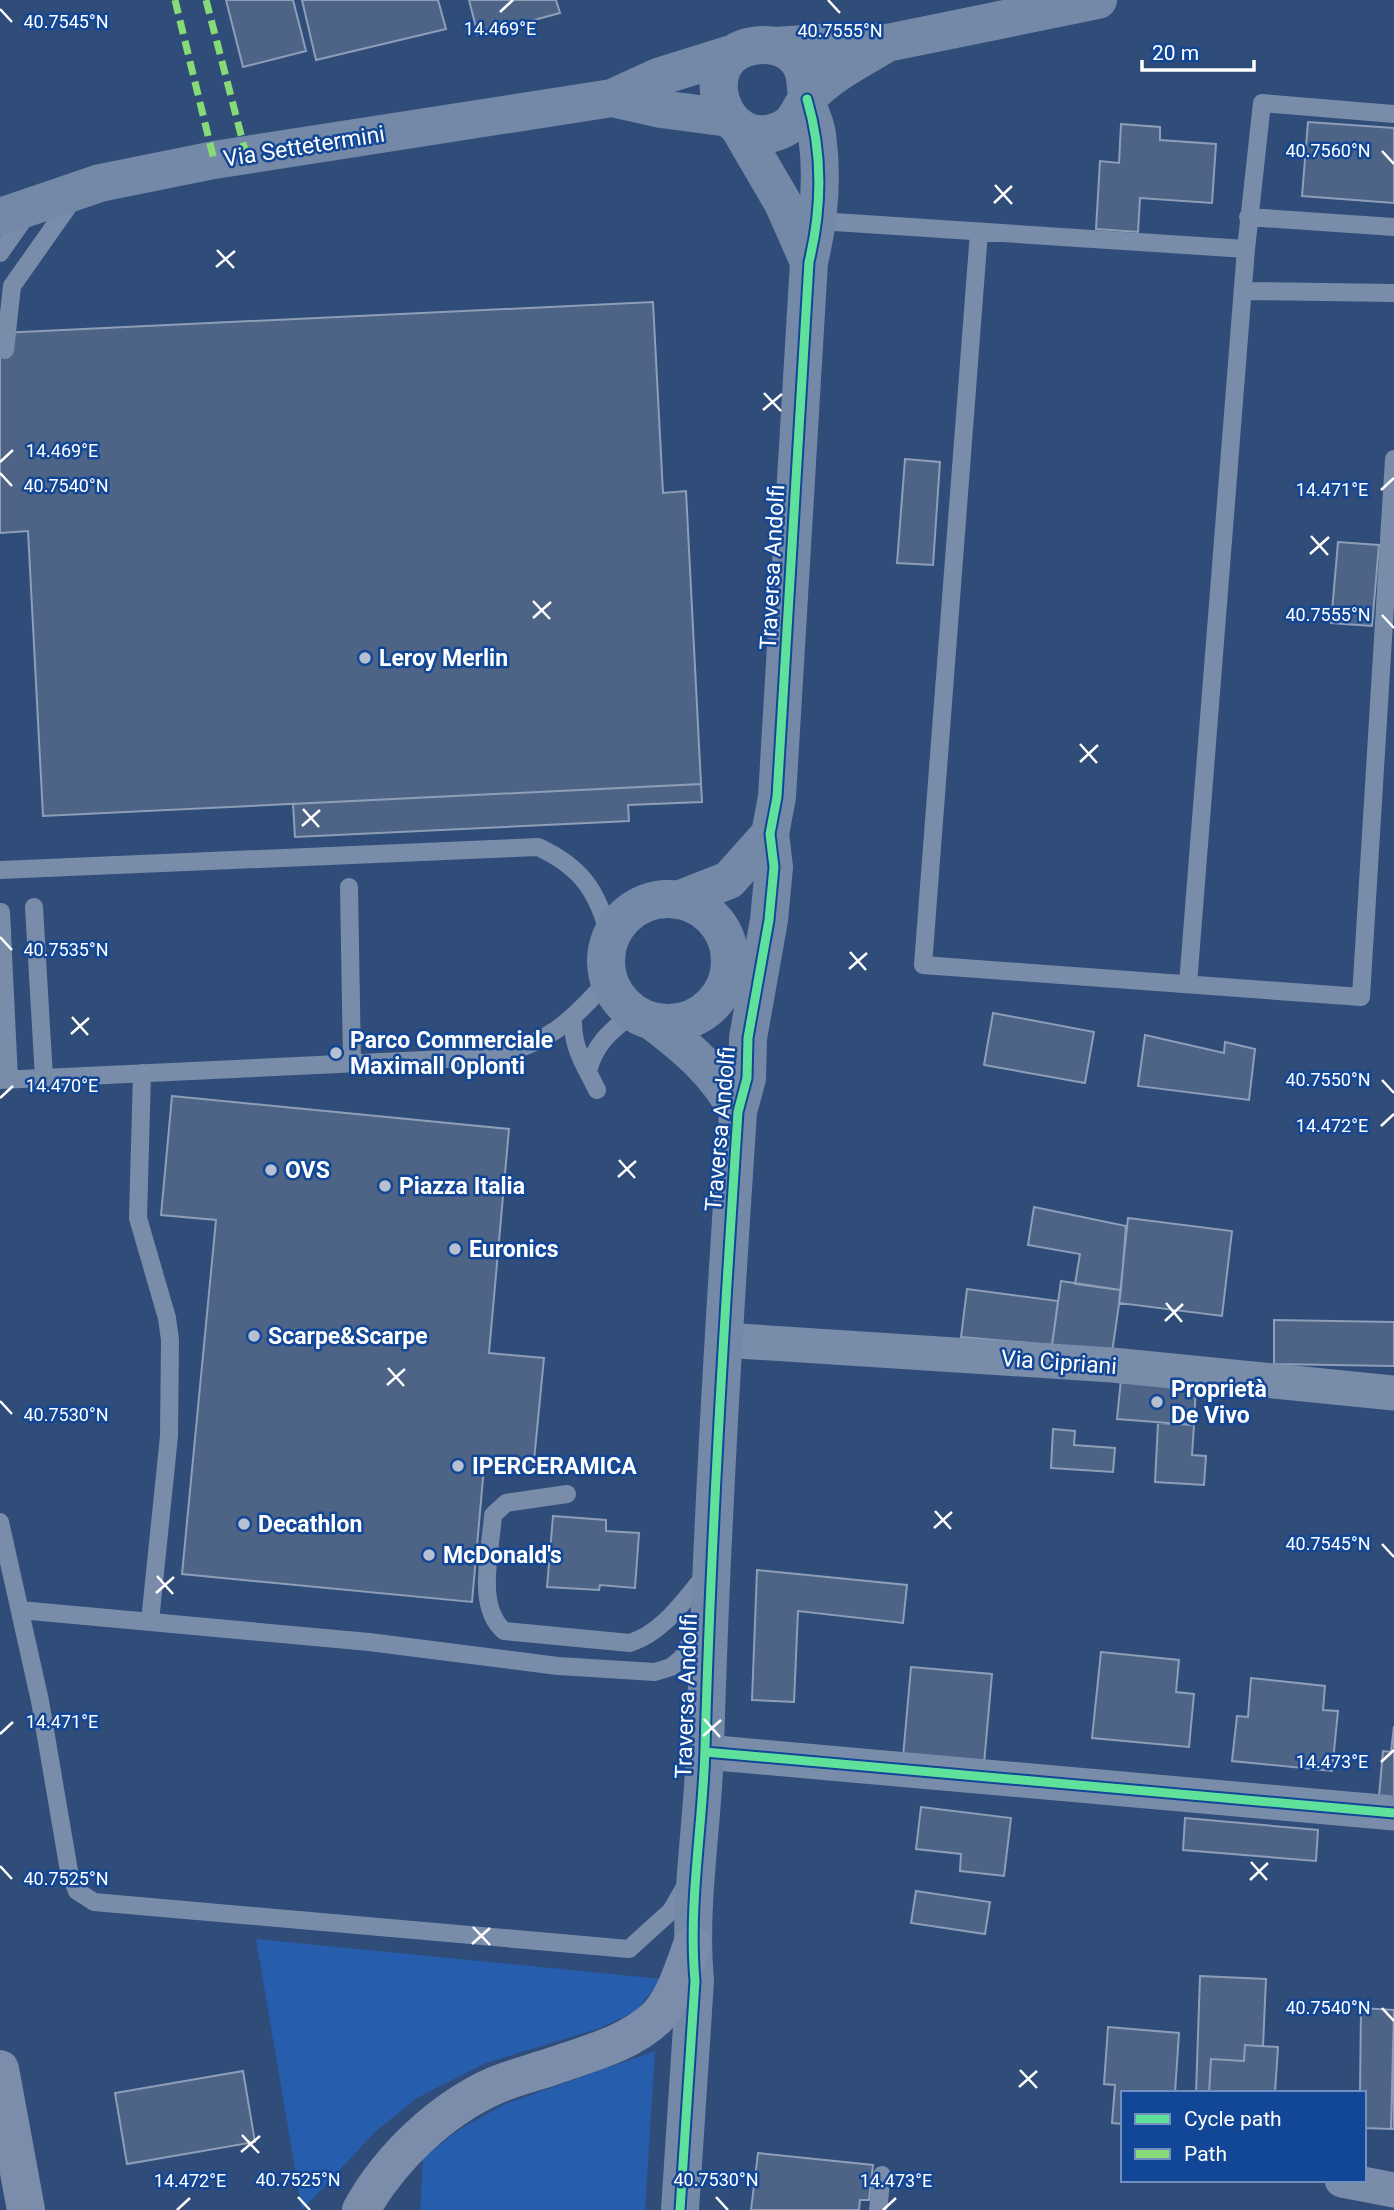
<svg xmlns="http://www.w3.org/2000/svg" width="1394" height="2210" font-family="Roboto,sans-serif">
<rect width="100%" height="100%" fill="#304c78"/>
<path fill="#265dad" d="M256,1939l406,40 -27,33 -35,16 -114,35 -69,35 -41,33 -74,79z
M655,2051l-10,159h-225l3,-52 37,-29 45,-25z"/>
<path fill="#4e6487" stroke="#8e9eb8" stroke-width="2" d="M226,0h67l13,51 -63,16z
M302,0h136l8,29 -130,31z
M469,0h87l4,13 -82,22z
M1308,122l86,6v75l-92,-7z
M1121,124l39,3v13l56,4 -4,59 -72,-5 -2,34 -42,-3 4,-68 19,2z
M653,302l10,191 23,-2 15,293 -658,32 -15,-285 -28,2v-200z
M905,459l35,3 -7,103 -36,-2z
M1338,542l41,3 -7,81 -41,-3z
M701,784l1,18 -74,3 1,16 -334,16 -2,-33z
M993,1013l101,19 -9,51 -101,-18z
M1145,1035l79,18 1,-11 30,7 -6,51 -111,-14z
M172,1096l337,33 -20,224 55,5 -11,113 -49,-4 -12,135 -290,-28 34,-354 -55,-5z
M1034,1207l92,19 -5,64 -46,-6 5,-30 -52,-9z
M1128,1218l104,13 -10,85 -103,-13z
M1061,1281l60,9 -9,63 -60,-8z
M967,1289l91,12 -6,44 -91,-8z
M1274,1320l120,2v44l-120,-2z
M1121,1379l75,6 -2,40 -77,-6z
M1158,1423l36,2 -2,30 14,1 -2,29 -49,-3z
M1053,1429l22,2 -1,14 41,3 -2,24 -62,-4z
M553,1516l53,4v11l33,2 -4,55 -35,-3 -1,5 -52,-3z
M757,1570l150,15 -4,38 -105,-12 -4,91 -42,-2z
M1101,1652l78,8 -3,32 18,2 -5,53 -97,-9z
M911,1667l81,7 -8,90 -81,-7z
M1251,1678l74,8 -2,24 15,1 -6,60 -100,-10 5,-45 11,1z
M1394,1726v72l-15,-2 4,-45 8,1z
M921,1807l90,11 -7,58 -44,-5 1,-17 -45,-5z
M1185,1818l133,12 -2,31 -133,-11z
M916,1891l74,11 -5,32 -74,-11z
M1200,1976l66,3 -3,67 -18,-1 -1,16 -33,-2 -2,34h-13z
M1361,2008l33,2 -3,119 -27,-1v-35h-4z
M1108,2027l71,6 -4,60h-52v31l-11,-1 3,-38 -11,-1z
M1394,2030v99h-3z
M1245,2045l33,2 -3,46h-66l2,-34 33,2z
M243,2071l12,71 -128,22 -12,-71z
M758,2153l115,12 -4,35h-9l-1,10h-108z"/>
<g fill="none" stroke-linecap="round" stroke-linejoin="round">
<path stroke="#798dab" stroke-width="18" d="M1248,217l146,10
M819,221l427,28 16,-146 132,11
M979,232l-56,733 438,32 33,-538
M0,253l28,-40
M1245,291l149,2
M5,350l7,-64 62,-88
M0,870l538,-23c44,20 60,45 72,91
M349,887l3,176
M34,907l10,171
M1,912l8,167
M1188,984l58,-735
M573,1019c-1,29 12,46 24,71
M588,1071c7,-28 23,-40 45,-58
M142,1073l-4,145 29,100 3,22 -1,96 -19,185
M0,1080l488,-23c59,-12 82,-34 121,-78
M567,1494l-61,9 -13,12c-2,35 -18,91 11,116l126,12c34,-11 55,-44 77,-70
M0,1522l40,179 29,170 8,20 17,11 535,47 42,-38 15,-26
M20,1610l349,32 189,24 97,6 16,-5 11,-9 17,-30
M878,2210l4,-35"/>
<path stroke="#798dab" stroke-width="35" d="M723,1340l389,25 282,28
M705,1752l689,61
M1342,2180l52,10"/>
<path stroke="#7488a7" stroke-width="38" d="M775,46l77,-5 35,2 211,-43
M612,98l49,11 68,9
M738,126l45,77 26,59
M0,217l100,-34 114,-23 398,-62 46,-21 77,-24
M606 961a62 62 0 1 1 124 0a62 62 0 1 1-124 0Z
M678,900l51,-20 41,-46
M652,1021c36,27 64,51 86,91
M680,2210l15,-229c-7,-78 8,-155 10,-233 6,-212 19,-424 33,-636l9,-34 1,-40 21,-118 5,-53 -4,-33 7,-37 32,-535c10,-41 14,-85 8,-127 -1,-12 -9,-24 -10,-36 -2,-19 0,-34 -18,-47 -11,-7 -24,-8 -36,-6 -62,10 -32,110 28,84 16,-7 17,-20 27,-32 20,-23 53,-39 79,-55"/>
<path stroke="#7b8daa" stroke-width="38" d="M0,2069l26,141
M361,2210c29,-52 80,-101 135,-125 19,-8 40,-13 60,-20 35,-12 74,-22 101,-48 18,-19 26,-48 35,-72"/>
<path stroke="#86db77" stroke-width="7" stroke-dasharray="14 7" stroke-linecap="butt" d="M175,0l39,160
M206,0l40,154"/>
<defs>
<path id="cycleway" d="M705,1752l689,61
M680,2210l15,-229c-7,-78 8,-155 10,-233 6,-212 19,-424 33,-636l9,-34 1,-40 21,-118 5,-53 -4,-33 7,-37 32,-535c13,-54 14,-109 -2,-163"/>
</defs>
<use href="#cycleway" stroke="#124696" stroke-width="13"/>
<use href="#cycleway" stroke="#60e19b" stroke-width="9"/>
</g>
<path fill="none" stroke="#fff" stroke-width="2.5" d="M828,0l12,13M0,9l12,13M500,12l13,-12M1382,151l12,13M995,185l17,19M994,203l18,-17M217,250l17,18M216,267l19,-16M764,393l17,18M763,410l19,-16M0,462l13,-12M0,473l12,13M1381,490l13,-12M1311,536l17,19M1310,554l19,-17M533,601l17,18M1382,615l12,13M533,618l18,-16M1080,744l17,19M1080,762l18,-17M303,809l16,18M302,826l18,-16M0,937l12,13M850,952l16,18M849,969l18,-16M72,1017l16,18M71,1034l18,-16M1382,1080l12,13M0,1098l13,-12M1381,1126l13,-12M619,1160l16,18M618,1177l18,-16M1166,1303l16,19M1165,1321l18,-17M388,1368l16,18M387,1385l18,-16M0,1401l12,13M935,1511l16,18M934,1528l18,-16M1382,1544l12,13M157,1576l16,18M156,1593l18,-16M704,1719l16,18M0,1734l13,-12M703,1736l18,-16M1381,1762l13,-12M1251,1862l16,18M0,1866l12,13M1250,1880l18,-17M473,1927l17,18M472,1944l18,-16M1382,2008l12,13M1020,2070l17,18M1019,2087l18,-16M242,2135l17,18M241,2152l19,-16M298,2197l12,13M716,2197l12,13M177,2210l13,-12M883,2210l13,-12"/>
<g fill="#b7c0d0" stroke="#124696" stroke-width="2.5">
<circle cx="365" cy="658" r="7"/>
<circle cx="336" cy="1053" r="7"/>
<circle cx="271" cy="1170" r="7"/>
<circle cx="385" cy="1186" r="7"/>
<circle cx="455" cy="1249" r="7"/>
<circle cx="254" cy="1336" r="7"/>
<circle cx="1157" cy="1402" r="7"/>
<circle cx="458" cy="1466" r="7"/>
<circle cx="244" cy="1524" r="7"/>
<circle cx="429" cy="1555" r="7"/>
</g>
<g text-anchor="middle" stroke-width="5" stroke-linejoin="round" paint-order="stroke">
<g font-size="23" fill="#fff" stroke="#124696">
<text transform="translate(304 146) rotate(-9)" y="8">Via Settetermini</text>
<text transform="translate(772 567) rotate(-87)" y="8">Traversa Andolfi</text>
<text transform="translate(720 1129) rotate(-85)" y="8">Traversa Andolfi</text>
<text transform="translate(1059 1362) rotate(4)" y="8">Via Cipriani</text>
<text transform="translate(686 1696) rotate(-88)" y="8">Traversa Andolfi</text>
</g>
<g font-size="23" font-weight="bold" fill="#fff" stroke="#124696" text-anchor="start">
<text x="379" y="666">Leroy Merlin</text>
<text x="350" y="1048">Parco Commerciale<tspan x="350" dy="26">Maximall Oplonti</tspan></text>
<text x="285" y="1178">OVS</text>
<text x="399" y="1194">Piazza Italia</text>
<text x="469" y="1257">Euronics</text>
<text x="268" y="1344">Scarpe&amp;Scarpe</text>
<text x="1171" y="1397">Proprietà<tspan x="1171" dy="26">De Vivo</tspan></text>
<text x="472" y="1474">IPERCERAMICA</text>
<text x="258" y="1532">Decathlon</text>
<text x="443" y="1563">McDonald's</text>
</g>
</g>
<g font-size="18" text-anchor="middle" fill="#fff" stroke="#124696" stroke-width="5" stroke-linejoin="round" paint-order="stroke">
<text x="66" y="28">40.7545°N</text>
<text x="500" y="35">14.469°E</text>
<text x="840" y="37">40.7555°N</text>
<text x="1328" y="157">40.7560°N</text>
<text x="62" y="457">14.469°E</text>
<text x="66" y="492">40.7540°N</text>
<text x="1332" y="496">14.471°E</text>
<text x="1328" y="621">40.7555°N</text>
<text x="66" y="956">40.7535°N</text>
<text x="1328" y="1086">40.7550°N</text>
<text x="62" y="1092">14.470°E</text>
<text x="1332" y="1132">14.472°E</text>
<text x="66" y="1421">40.7530°N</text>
<text x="1328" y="1550">40.7545°N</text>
<text x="62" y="1728">14.471°E</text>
<text x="1332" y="1768">14.473°E</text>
<text x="66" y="1885">40.7525°N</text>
<text x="1328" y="2014">40.7540°N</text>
<text x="298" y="2186">40.7525°N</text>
<text x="716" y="2186">40.7530°N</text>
<text x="190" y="2187">14.472°E</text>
<text x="896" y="2187">14.473°E</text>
</g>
<rect x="1121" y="2091" width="245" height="91" fill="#124696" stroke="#7190c0" stroke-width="2"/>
<rect x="1135" y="2114" width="35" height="10" fill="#60e19b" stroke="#7190c0" stroke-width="2"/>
<text x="1184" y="2126" font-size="21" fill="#ffffff">Cycle path</text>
<rect x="1135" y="2149" width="35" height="10" fill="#86db77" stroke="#7190c0" stroke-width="2"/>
<text x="1184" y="2161" font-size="21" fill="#ffffff">Path</text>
<path d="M1142 60v10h112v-10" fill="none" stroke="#ffffff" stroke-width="3.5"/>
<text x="1152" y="60" font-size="21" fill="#ffffff" stroke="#124696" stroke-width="5" paint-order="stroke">20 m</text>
</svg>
